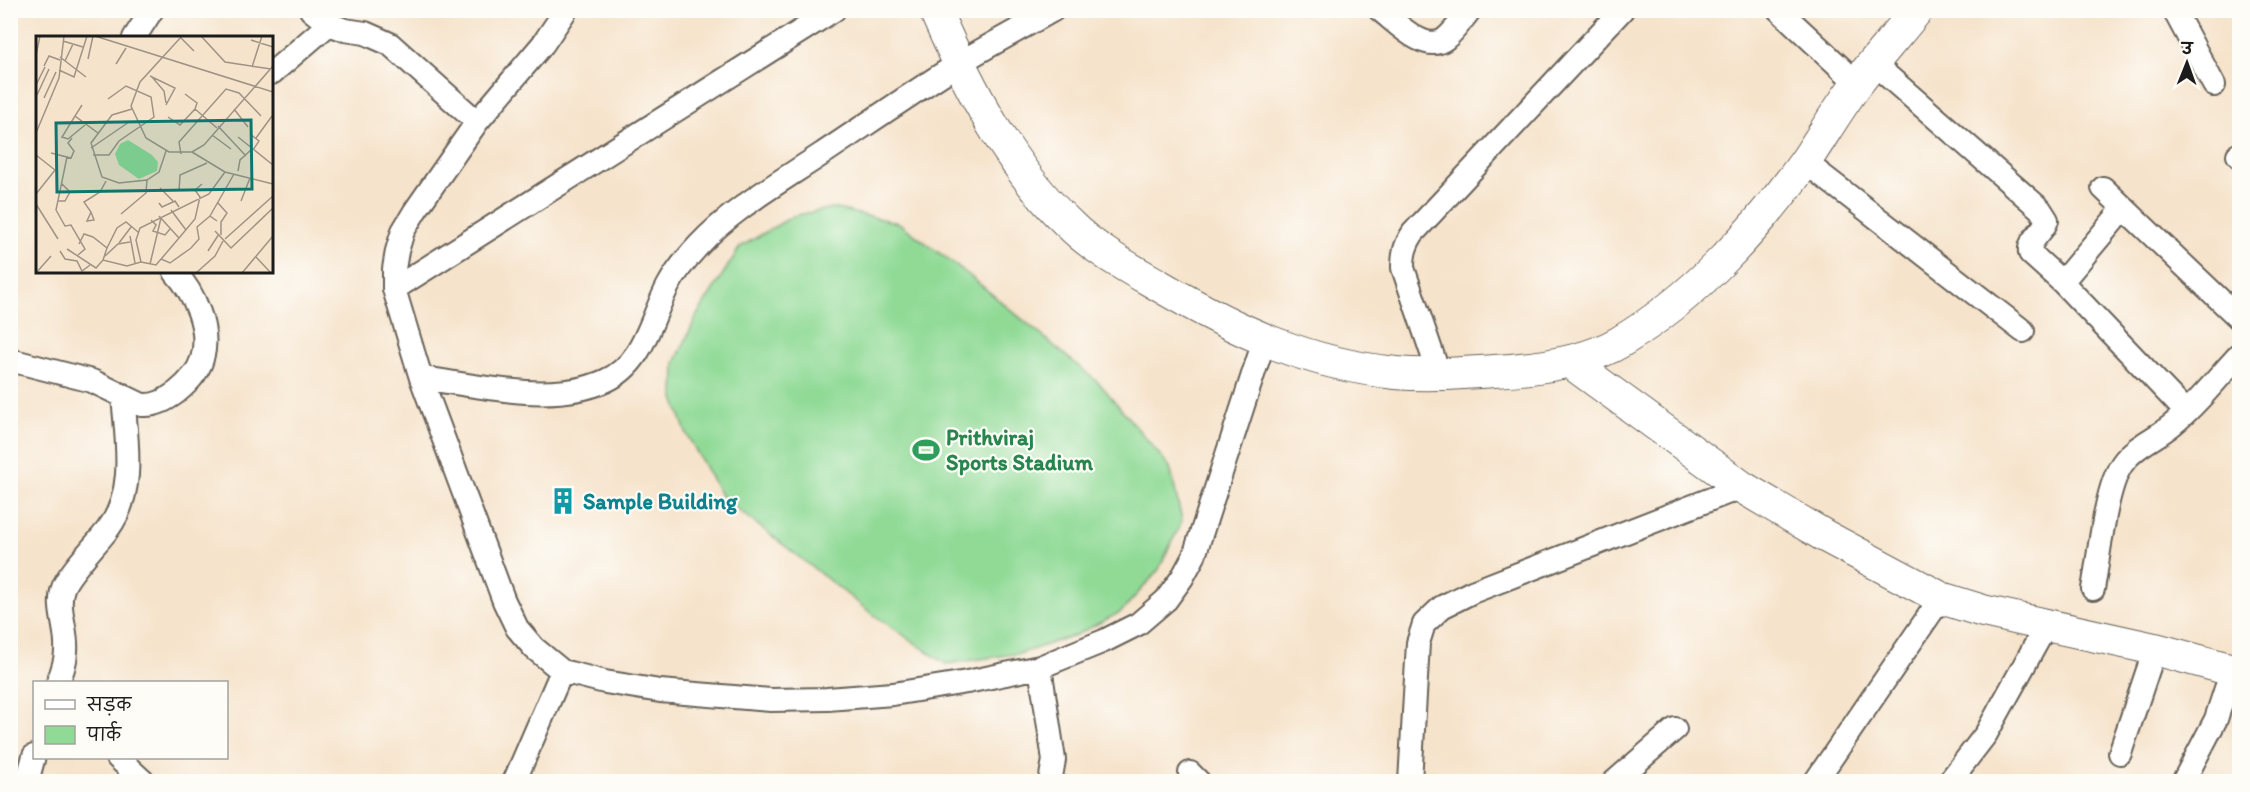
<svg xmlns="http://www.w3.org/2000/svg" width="2250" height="792" font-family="Itim,'Playpen Sans Deva',sans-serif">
<rect width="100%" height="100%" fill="#fdfcf7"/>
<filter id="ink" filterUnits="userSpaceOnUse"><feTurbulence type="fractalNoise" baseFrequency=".0167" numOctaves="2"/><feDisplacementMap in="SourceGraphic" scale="12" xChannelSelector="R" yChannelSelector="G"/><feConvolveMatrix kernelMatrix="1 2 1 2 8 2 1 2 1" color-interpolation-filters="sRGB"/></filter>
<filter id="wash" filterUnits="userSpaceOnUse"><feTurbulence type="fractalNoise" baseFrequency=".008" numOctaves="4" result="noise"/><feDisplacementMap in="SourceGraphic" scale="24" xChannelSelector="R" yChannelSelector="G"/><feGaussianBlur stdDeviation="1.35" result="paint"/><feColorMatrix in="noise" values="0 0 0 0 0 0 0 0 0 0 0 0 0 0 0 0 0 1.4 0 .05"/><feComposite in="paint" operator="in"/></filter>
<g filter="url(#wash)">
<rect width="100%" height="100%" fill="#f6e3cb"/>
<path fill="#90da96" stroke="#567b59" stroke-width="1.5" d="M832,208l67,15 71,53 130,108 70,83 12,54 -24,50 -37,41 -45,23 -54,18 -76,11 -75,-51 -149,-116 -36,-64 -12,-35 1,-35 22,-48 43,-68 53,-31z"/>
</g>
<g filter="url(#ink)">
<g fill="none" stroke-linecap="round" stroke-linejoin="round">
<defs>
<path id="street" d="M311,10l18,14 16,6 20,3 25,11 87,78
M566,10l-23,34 -66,78 -62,89 -12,20 -6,20 -3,18v20l27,89 83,223 13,27 17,20 28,23 43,11 55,9 111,9 56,-1 66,-5 74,-12 73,-15 64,-26 34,-17 28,-24 16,-22 12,-22 70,-215
M1380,10c16,12 45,44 65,29 9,-7 17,-19 25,-29
M1779,10l78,73
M2174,10l40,75
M134,38l18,-28
M1873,63l167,146 7,11c-3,12 -19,19 -17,33l32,29 124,130
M272,73l57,-49
M2238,155l2,2
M1805,162l218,169
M2103,188l137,131
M2062,282l62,-74
M394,289l440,-279
M10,360l82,21 50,24c14,1 24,-5 35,-13 11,-9 21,-19 25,-33 9,-30 -8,-66 -27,-87
M1439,374l-36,-106c0,-14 2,-23 10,-35l209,-223
M421,378c56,7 130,27 184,3 39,-17 45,-61 63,-95 8,-15 19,-28 30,-40 34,-37 82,-64 124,-92 45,-30 90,-61 136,-90 31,-19 64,-36 95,-54
M2093,589c6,-32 12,-100 29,-125 12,-18 35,-26 51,-40 25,-20 45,-47 67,-70
M1040,667l14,93 -4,22
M58,682c4,-10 8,-20 8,-31 2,-21 -10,-43 -3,-63 5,-15 35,-45 45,-59 29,-38 18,-90 15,-134
M2120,753l35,-104
M118,758l26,24
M1190,773l9,9
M27,782l7,-26
M514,782l48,-111
M1410,782l8,-139 6,-19 18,-17 30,-15 270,-105
M1614,782l61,-53
M1815,782l126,-184
M1949,782l37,-48 61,-110
M2183,782l33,-63 16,-49"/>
<path id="secondary" d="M935,10c32,74 75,159 134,214 26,26 60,44 91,62 77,45 147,78 236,87 33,3 65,0 98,-2 40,-2 91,-8 126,-29 75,-45 134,-110 185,-180 18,-27 34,-55 54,-81 18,-24 39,-47 58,-71
M1570,362l172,125 83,49 116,62 42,13 172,38 85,23"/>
</defs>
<use href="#street" stroke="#686259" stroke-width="26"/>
<use href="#secondary" stroke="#686259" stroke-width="34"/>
<use href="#street" stroke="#fff" stroke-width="22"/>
<use href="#secondary" stroke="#fff" stroke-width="32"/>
</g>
</g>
<defs>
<symbol id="stadium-bare" viewBox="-9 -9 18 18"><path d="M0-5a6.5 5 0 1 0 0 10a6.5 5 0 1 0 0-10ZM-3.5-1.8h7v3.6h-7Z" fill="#2e9e5b" stroke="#fdfcf7" stroke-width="2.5" paint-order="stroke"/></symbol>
<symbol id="building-bare" viewBox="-9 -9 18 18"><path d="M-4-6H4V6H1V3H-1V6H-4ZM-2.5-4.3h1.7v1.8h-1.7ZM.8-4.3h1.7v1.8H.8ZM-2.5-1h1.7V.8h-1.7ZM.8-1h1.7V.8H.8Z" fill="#0f9aa8" stroke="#fdfcf7" stroke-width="2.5" paint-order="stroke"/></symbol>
</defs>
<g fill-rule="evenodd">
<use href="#stadium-bare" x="907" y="431" width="38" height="38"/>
<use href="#building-bare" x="544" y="482" width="38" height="38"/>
</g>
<g text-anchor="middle" stroke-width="4.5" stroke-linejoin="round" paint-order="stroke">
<g font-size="22" font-weight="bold" fill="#27864d" stroke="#fdfcf7" text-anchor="start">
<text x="946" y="445">Prithviraj<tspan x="946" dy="25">Sports Stadium</tspan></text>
</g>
<g font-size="22" font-weight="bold" fill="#0d838f" stroke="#fdfcf7" text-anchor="start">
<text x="583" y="509">Sample Building</text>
</g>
</g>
<g transform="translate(36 36)">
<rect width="237" height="237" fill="#f6e3cb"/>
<path d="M92,104l24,15 6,7 -1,9 -18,8 -20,-14 -4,-11 5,-10z" fill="#90da96"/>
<path fill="none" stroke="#9f9385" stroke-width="1.5" d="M59,0l178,56M146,0l-42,46 -9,24 15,32 23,14h23l12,-7 69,-79M165,0l24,26 46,7M145,2l13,13M215,4l22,7M27,5l20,6M0,19l4,-19M24,21l26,20M52,23l5,-23M29,25l8,-17M80,28l10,-16M8,30l5,-10 11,4M216,31l10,-31M23,34l15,7 13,-41M114,40l25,12 -9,17M116,41l12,14 2,12M0,49l9,-18M1,59l12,-26M8,62l12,-26M46,69l-7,11 23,17M96,73l-20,6 -21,28 11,34 17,6 28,-3 12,-8 7,-21M159,73l22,19M198,73l14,18M39,80l-13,21 6,2 17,-14M132,81l12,8 15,-16 2,-6 -12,-9M182,90l28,30M0,97l23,-55 5,-42M214,98l9,7 -6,9M176,99l19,14M202,101l35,28M220,102l16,-22M55,112l38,-26M156,116l33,20 48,12M15,117l20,5 3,-7 -6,-8 4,-5M145,118l-2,-12 47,-53 13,4 22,23M0,119l19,15 -19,24M57,119h16l10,-14 35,-24 -3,-20 -25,-11 -18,13M31,121l-11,53 9,16 6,-1 14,24 -7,6M202,135l2,-11 12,-11M124,152l13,13M143,155l1,-16 27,-12M22,165h7l5,-9 -8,-8M205,165l9,-23M123,167l3,4 13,-6 4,6M182,167l9,10 -6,9v13M0,168l22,35M135,174l15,20M55,176l-4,9 7,-1 -3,-8 -7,-10 16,-10 6,-11M85,178l25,-21 1,-13M115,184l5,5 -3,6 12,4 5,-6M181,185l-7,-5 24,-42M179,195l16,17 42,-40M94,200l5,27M143,202l16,-19 5,-22 -5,-7 7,-6M189,203l48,-43M83,207l12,-16M43,208l5,-10 9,3 14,11 -4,12M71,212l10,-20 9,-6 12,10M31,213l29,19 7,-8 24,6 14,-4 -5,-22 4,-12 69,-34 16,-22M24,215l5,8 12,2 5,10 8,-6M172,215l11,-17M69,220l13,-12 12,-2M220,221l15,16M125,223l9,4 21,-15 8,-9 -2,-12 13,-11M105,226l15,3 23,-27 -20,-22M114,228l11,-46M0,237l15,-17M160,237l19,-17 8,-15M206,237l31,-37"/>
<path fill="#0f766e" fill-opacity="0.15" stroke="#0f766e" stroke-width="3" d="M215,84l1,69 -195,3 -1,-69z"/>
<rect width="237" height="237" fill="none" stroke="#1c1c1c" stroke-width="3"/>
</g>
<rect width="2250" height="792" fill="none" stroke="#fdfcf7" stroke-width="36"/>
<rect x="33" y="681" width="195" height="78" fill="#fdfcf7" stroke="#a3a29f" stroke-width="1.5"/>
<rect x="45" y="700" width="30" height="9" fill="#ffffff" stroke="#a3a29f" stroke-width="1.5"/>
<text x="87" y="711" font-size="18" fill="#1c1c1c">सड़क</text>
<rect x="45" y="726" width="30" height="18" fill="#90da96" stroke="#a3a29f" stroke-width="1.5"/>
<text x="87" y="741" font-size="18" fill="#1c1c1c">पार्क</text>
<g transform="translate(2187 63) rotate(1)" stroke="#fdfcf7" stroke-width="4.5" paint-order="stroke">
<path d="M0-4.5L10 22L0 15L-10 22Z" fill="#1c1c1c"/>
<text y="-9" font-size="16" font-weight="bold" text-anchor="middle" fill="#1c1c1c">उ</text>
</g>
</svg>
